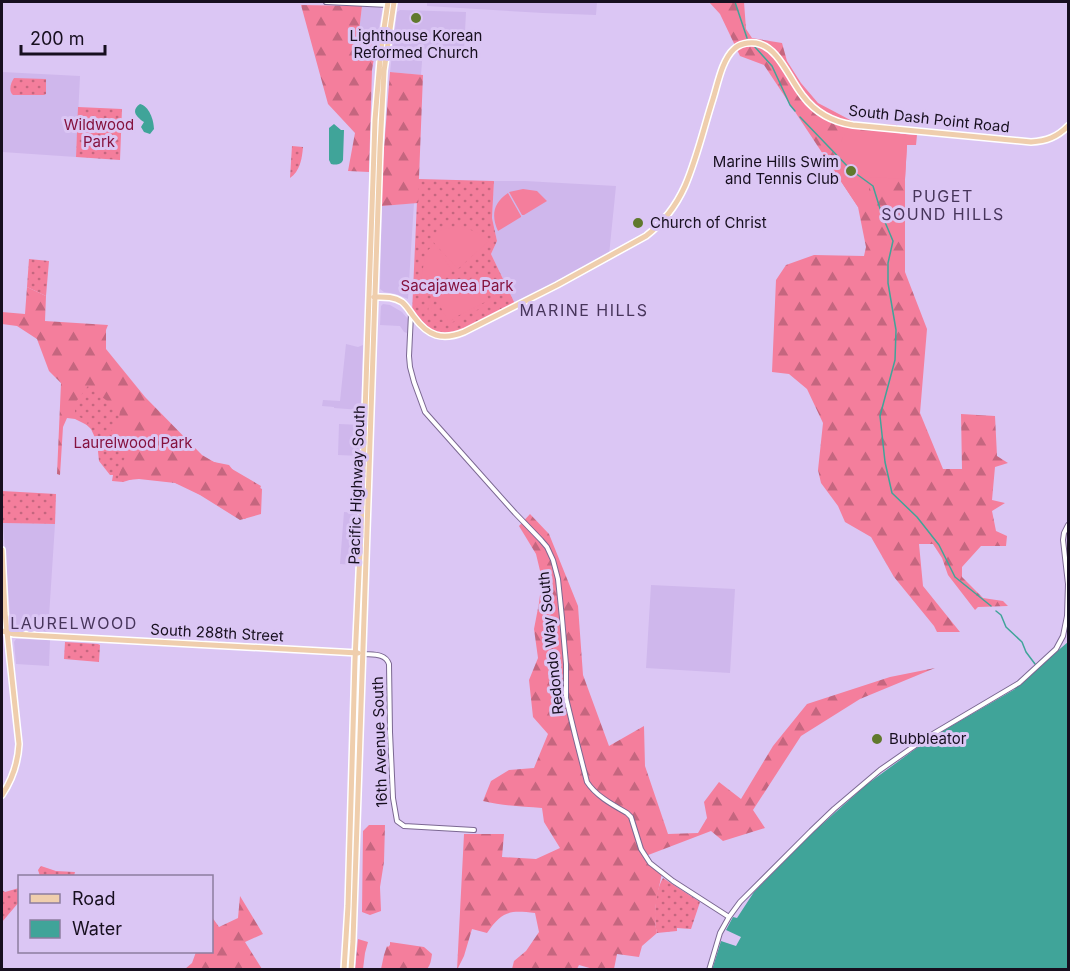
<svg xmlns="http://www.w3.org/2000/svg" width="1070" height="971" font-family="Inter,sans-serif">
<defs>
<pattern id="grass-dots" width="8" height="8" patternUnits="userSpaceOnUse" patternTransform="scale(1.5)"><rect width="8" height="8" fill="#f47e9c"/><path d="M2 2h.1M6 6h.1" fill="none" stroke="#c5667f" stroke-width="1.8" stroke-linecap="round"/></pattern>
<pattern id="forest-firs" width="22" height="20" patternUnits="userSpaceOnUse" patternTransform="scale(1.5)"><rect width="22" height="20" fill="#f47e9c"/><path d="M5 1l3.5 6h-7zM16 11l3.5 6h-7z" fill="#c5667f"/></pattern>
</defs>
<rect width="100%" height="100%" fill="#dbc6f4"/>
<path fill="#cfb7ec" d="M427,2h170l-1,13 -53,-2 -116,-7z
M362,6l19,2 1,3 -4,23 -19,-2z
M400,10l66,2 -2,39 -41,-2 -2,26 -31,-3 7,-60z
M2,72l78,4 -4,81 -74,-5z
M494,181h31l91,5 -7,69 -93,51 -25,-52 6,-13 -5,-23z
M414,203l-3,46 -3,50 -12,-5 -12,-2 -4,-3 2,-83z
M383,304l7,1 12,7 6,7 -1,14 -3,-1 -4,-6 -20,-1 1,-19z
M346,344l12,3 5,-2 -2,65 -27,-2v-1l-12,-1 1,-6 17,1z
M339,424l22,1 -1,31 -22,-1z
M344,512l14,1 -2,52 -16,-1z
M3,523l52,1 -7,108 -35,-4 -2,-3z
M651,585l84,4 -5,84 -84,-5z
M16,639l34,1 -1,26 -33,-2 -2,-22z"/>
<path fill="url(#grass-dots)" d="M14,78l32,1v15l-2,1h-31c-5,-4 -2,-13 1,-17z
M78,107l44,2 -2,51 -44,-3z
M292,146l11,1c-1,12 -3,24 -13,31z
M418,179l76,2 -2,37 5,23 -6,13 25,52 -52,26 -31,3 -21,-22z
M29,259l20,2 -3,35 -19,-9z
M105,348l3,8 48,60 45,41 31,12 29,17 -5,13 1,8 -12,12 -59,-32 -18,-7 -32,-2 -13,4 -11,-1 1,-6h-3l-11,-14 -2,-19 -6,-13 -12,-11 -16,-4z
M2,491l54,3 -1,30 -52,-1z
M65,642l33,2 2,1 -1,17 -35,-3z
M41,866l15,5 19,1 -1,4h-34l-2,-6z
M663,878l37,24 -9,27 -14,-1v3l-20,2c-4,-15 -2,-42 6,-55z
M19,888v14l-17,20v-32l3,2z"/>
<path fill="url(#forest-firs)" d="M709,2h35l2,27 6,9 30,5 5,18 14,22 17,20 38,20 41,2c3,7 4,14 10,20l-2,34v93l22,57 -7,84 23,56h19l-1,-55 34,2 2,40 11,7 -13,4 -3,33 13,3 -13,8 4,20 11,5 -1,10h-25l-19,21v10l21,21 20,3 5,5 -30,1 -3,3 -27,-35 -6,-17 -9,-14h-14l4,42 37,46h-23l-3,-6 -40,-49 -23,-40 -26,-15 -7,-16 -17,-23 -3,-13 5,-47 -16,-34 -18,-15 -17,-2 4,-92 10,-15 28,-10 50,1 2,-9 -8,-40 -94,-142 -24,-9 -20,-42z
M301,5l61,1 -3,26 19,2 -6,36 -3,102 -21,-1 7,-38 -27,-29z
M390,72l33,3 -5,128 -36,3v-33z
M27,287l19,9 -1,25 63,4 -2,5v19l39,48 57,58 12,7 15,3 7,9 26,15 -1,25 -21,6 -40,-25 -25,-12 -36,-4 -22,2 8,-24 2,-11 -18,-12 10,-16 1,-7 -32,-25 -13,17v12l13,6 -1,4 -12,-6 -8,-1 -4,9 -3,48 -3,-1 4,-91 -12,-12 -12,-32 -20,-13 -15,-2v-12l23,2z
M530,514l19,20 29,72 5,69 26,71 35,-20 1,40 23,68 30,-1 9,-15 -3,-16 15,-20 22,17 32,-53 34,-42 83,-27 45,-9 -75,31 -59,37 -48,74 12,18 -42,13 -12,-10 -68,26 19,16c-4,20 -10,40 -5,60l-15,13 -3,11 -22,-3 -3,15h-21l-14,-4 -2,4h-65l2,-8 12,-10 13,-19 -4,-19c-26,-3 -33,-2 -48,20l-15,-4 -8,27 -7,14 7,-136h40l-2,23 34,2 24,-11 -16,-26 -2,-14c-21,-2 -39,-2 -59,-7l8,-20 18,-11 25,-2 14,-34 -15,-17 -4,-37 9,-22 -4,-29 5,-26 3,-24 -6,-25 -17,-28z
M369,825h16l-1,37 -4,25 1,24 -11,4 -8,-3 1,-81z
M240,896l23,38 -18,8 17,27h-77l7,-6 4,-11h16v-35l7,10 19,-9z
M358,939l10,3 -3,11 -2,16h-8z
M390,942l34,5 8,7c-1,6 -1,10 -5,15h-46l3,-14 3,-9 1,1 2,-2z"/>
<path fill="#f47e9c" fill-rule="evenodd" d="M846,131h22l49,4 -1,10h-9l-2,34 -36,-2v30h-11l-28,-42z
M523,189l14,2 10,10 -23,14h-2l-13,-23z
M508,193l13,23v1l-23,14c-7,-15 -5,-28 10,-38z
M458,226c13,3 21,7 31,15l-30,27h-2l-22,-24 17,27 -2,4 -24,14 -5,-9 4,-24 3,-6 7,-6 -4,-5 6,-8z
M480,274l8,1 8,7 2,9 -3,7 -6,6 -40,20c-18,3 -27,-12 -16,-26zM482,276c13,3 17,15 8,24l-42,22h-8l-7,-5 -2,-10 5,-9 12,23 41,-21 -12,-23z"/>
<path fill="#40a499" d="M140,104c9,2 14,16 14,25l-4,5 -6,-2 -3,-5 3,-5c-7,-5 -14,-11 -4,-18z
M334,124l7,6h3l-1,30c-2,5 -7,5 -12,4l-2,-4v-32z
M1068,642v327l-356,1 9,-29 15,5 5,-9 -15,-7 7,-13 4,1 17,-26 55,-56 57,-51 63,-46 86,-50v-2z"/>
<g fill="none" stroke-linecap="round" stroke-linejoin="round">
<path stroke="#40a499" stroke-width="1.5" d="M735,2l12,36
M755,47l17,19 18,39 5,6
M800,117l51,53 22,16 9,29 11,26 -5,22v20l8,47 -1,30 -15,56 5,46 7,31 25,24 22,28 16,32 36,29
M996,611l5,4 5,12 16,15 4,10 9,12"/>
<defs>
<path id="minor" d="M326,2l62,3
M411,314l-2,42 1,11 4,15 11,30 90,101 26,27 6,7 6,13 5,19 4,39 4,46v34l9,37 12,47c9,14 26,23 40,31l4,4 10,32 9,14 23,18 56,36
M363,654c10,1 22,-1 26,10l1,68 3,66 4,23 7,5 70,4
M709,970l11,-37 9,-16 11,-15 71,-71 23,-22 46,-39 46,-32 93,-55 37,-34 7,-13 4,-20 1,-32 -5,-44 1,-7 4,-8"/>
<path id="major" d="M374,297c9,0 19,-1 28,5 5,4 8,10 12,15 14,19 28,24 50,15l93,-47 89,-49c18,-14 30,-30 39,-50 12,-28 19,-59 28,-87 5,-16 9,-39 21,-50 5,-5 14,-7 22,-6 23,4 33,36 47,53 12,16 30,26 50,29l178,17c16,-1 26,-5 37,-16
M2,550l3,63 14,131c-1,19 -7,36 -17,51
M2,631l12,3 32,2 312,17
M344,970l4,-64 7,-246 6,-130 14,-410 6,-72 7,-46
M351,970l2,-29 27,-793 4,-77 10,-69"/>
</defs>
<use href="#minor" stroke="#7b6892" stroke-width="6"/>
<use href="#major" stroke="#fff" stroke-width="8"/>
<use href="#minor" stroke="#fff" stroke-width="4"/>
<use href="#major" stroke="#efcead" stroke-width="5"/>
</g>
<g fill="#60792c" stroke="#dbc6f4" stroke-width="2">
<circle cx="416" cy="18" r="6"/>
<circle cx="851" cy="171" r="6"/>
<circle cx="638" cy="223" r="6"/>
<circle cx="877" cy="739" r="6"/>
</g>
<g text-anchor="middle" stroke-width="6" stroke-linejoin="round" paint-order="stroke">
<g font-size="15" fill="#170f1f" stroke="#dbc6f4" text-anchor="start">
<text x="416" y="41" text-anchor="middle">Lighthouse Korean<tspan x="416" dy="17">Reformed Church</tspan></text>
<text x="839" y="167" text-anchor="end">Marine Hills Swim<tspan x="839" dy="17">and Tennis Club</tspan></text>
<text x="650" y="228">Church of Christ</text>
<text x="889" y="744">Bubbleator</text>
</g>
<g font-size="15" fill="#170f1f" stroke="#dbc6f4">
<text transform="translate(929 119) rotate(6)" y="5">South Dash Point Road</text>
<text transform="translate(357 485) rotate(-88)" y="5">Pacific Highway South</text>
<text transform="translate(217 633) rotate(3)" y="5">South 288th Street</text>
<text transform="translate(551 643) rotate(-96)" y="5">Redondo Way South</text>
<text transform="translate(380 742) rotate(-92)" y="5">16th Avenue South</text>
</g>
<g font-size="15" fill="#85123e" stroke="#dbc6f4">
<text x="99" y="130">Wildwood<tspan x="99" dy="17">Park</tspan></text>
<text x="457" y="291">Sacajawea Park</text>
<text x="133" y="448">Laurelwood Park</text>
</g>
<g font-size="16" letter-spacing="1.5" fill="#47355b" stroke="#dbc6f4">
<text x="943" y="202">PUGET<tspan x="943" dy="18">SOUND HILLS</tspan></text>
<text x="584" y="316">MARINE HILLS</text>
<text x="74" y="629">LAURELWOOD</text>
</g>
</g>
<rect width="1070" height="971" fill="none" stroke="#170f1f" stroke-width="6"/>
<rect x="18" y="875" width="195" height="78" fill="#dbc6f4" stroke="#8d7d9f" stroke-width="1.5"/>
<rect x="30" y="894" width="30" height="9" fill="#efcead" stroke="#8d7d9f" stroke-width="1.5"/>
<text x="72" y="905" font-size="18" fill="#170f1f">Road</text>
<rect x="30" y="920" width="30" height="18" fill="#40a499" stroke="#8d7d9f" stroke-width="1.5"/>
<text x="72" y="935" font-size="18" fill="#170f1f">Water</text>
<path d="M21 45v9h84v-9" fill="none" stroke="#170f1f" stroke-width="3"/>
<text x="30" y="45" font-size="18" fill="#170f1f" stroke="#dbc6f4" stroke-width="4.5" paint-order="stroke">200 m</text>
</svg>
